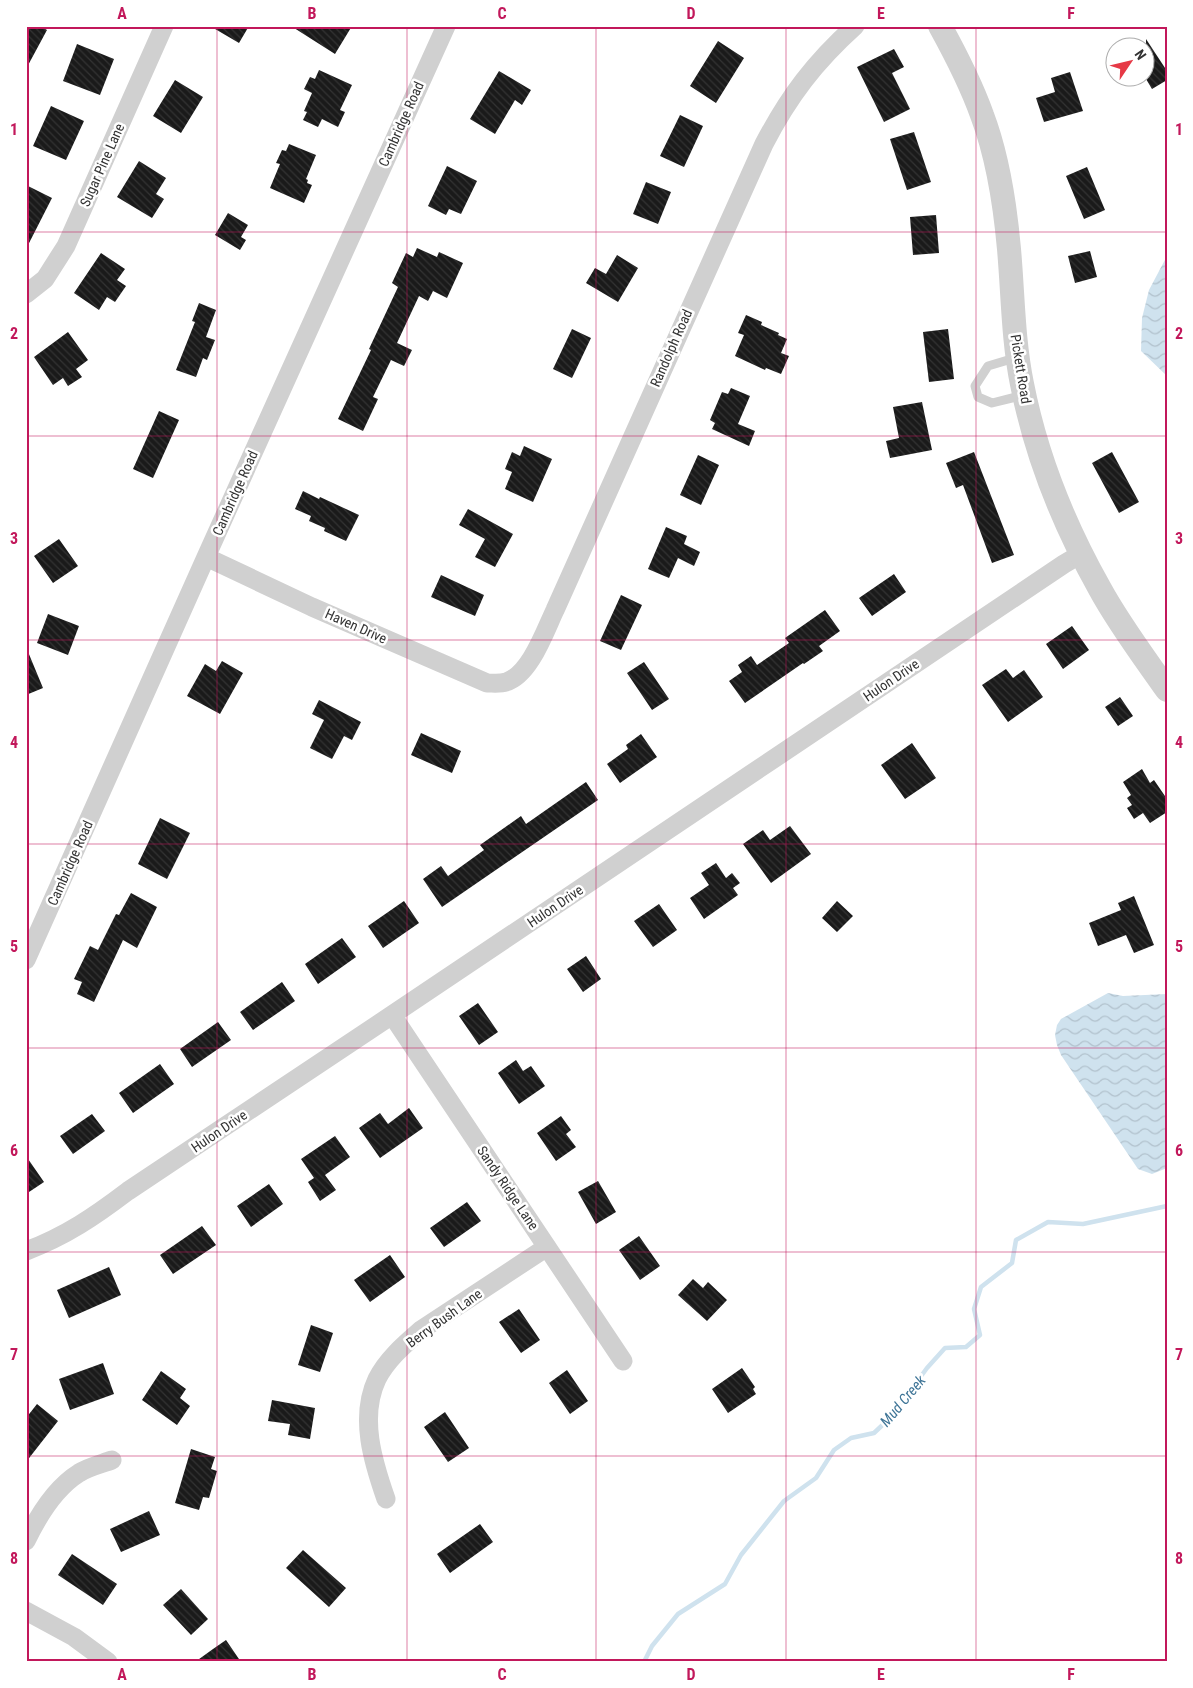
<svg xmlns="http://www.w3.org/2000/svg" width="1193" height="1688" font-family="'Roboto Condensed',sans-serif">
<defs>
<pattern id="water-waves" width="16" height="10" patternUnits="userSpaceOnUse" patternTransform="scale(1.25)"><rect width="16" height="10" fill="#cfe2ee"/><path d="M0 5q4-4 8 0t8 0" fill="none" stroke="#b2c2cd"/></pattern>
<pattern id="building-back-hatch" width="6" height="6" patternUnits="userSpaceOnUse" patternTransform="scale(1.25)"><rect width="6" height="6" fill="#1a1a1a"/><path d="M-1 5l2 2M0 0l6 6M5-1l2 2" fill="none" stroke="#333"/></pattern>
</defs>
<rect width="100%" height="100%" fill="#fff"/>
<path fill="url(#water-waves)" d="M1167,256v120l-26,-25 1,-33 7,-28z
M1108,993l15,3 44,-2v174l-15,6 -14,-5 -77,-114 -4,-10 -2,-10 2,-10 4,-6z"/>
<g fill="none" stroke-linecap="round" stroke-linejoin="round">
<path stroke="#cfe2ee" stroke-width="4.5" d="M644,1662l8,-16 26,-32 47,-30 16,-29 43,-54 32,-23 18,-28 17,-12 23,-5 17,-16 36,-49 18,-20 21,-1 14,-12 -6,-26 7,-22 31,-24 4,-23 32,-18 35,2 84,-18"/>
</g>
<path fill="url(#building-back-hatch)" d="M26,26h14l7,4 -21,39z
M210,26h39l-10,17z
M291,26h61l-17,28z
M1146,39l21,32v9l-15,9 -6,-10z
M718,41l26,17 -28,45 -26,-17z
M77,44l37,15 -14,36 -37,-14z
M894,49l10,18 -12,6 18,36 -26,13 -27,-55z
M319,70l33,15 -12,25 5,2 -7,15 -16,-8 -4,8 -15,-7 4,-8 -3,-1 8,-18 -8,-4 6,-12 5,2z
M499,71l32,19 -9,15 -7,-5 -20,34 -25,-15z
M1070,72l13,39 -39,11 -8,-24 19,-6 -4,-14z
M175,80l28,17 -22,36 -28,-17z
M51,106l33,15 -18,39 -33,-14z
M680,115l23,11 -19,41 -24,-11z
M914,132l17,50 -24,8 -17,-51z
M289,144l27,11 -10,24 2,1 -1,3 5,2 -8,18 -34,-15 10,-24 -4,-1 6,-13 4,1z
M139,161l27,17 -10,16 8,5 -12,19 -35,-21z
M447,166l30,15 -16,33 -12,-5 -3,6 -18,-9z
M1087,167l18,43 -21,9 -18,-43z
M646,182l25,10 -13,32 -25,-10z
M26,185l26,13 -26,51z
M228,213l20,12 -7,12 5,3 -6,10 -25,-15z
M936,215l3,38 -26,2 -3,-38z
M417,248l20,9 2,-5 24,11 -16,35 -14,-7 -5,10 -9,-5 -22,47 15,7 -8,16 -13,-6 -18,37 5,2 -15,32 -25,-12 33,-69 -2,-1 29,-62 -6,-4 14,-30 7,4z
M1090,251l7,26 -22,6 -7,-27z
M101,253l24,16 -8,11 9,6 -11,16 -8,-5 -8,13 -25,-17z
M617,255l21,13 -20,34 -32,-19 9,-15 11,6z
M199,303l17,7 -10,27 9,3 -8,20 -4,-2 -7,19 -20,-7 19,-48 -3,-1z
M746,315l16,7 -1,3 18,8 -1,2 9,4 -6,14 8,3 -8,18 -15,-6 -1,2 -30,-14 9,-21 -6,-2z
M572,329l19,9 -19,40 -19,-9z
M948,329l6,50 -25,3 -6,-50z
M68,332l20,28 -12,9 6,8 -14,9 -5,-8 -10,7 -19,-28z
M731,388l19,8 -12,28 17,7 -6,15 -37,-17 3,-6 -5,-3 12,-28 6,2z
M922,402l10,48 -42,8 -4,-17 13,-3 -6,-31z
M159,411l20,9 -26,58 -20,-9z
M524,446l28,13 -19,43 -28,-13 7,-17 -7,-3 7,-17 8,4z
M974,452l40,103 -22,8 -29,-78 -7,3 -10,-25z
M1112,452l27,50 -20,11 -27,-50z
M698,455l21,10 -18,40 -21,-10z
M303,491l16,8 1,-2 39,18 -13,26 -22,-10 1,-3 -16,-7 2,-5 -16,-7z
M468,509l45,25 -18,33 -20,-10 10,-18 -26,-14z
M666,527l21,9 -3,8 16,8 -6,14 -16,-8 -9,20 -21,-9z
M59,539l19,27 -25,17 -19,-27z
M894,574l12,18 -34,24 -13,-18z
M441,575l43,20 -9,21 -44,-19z
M621,595l21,10 -21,45 -21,-9z
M825,610l15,21 -21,15 4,5 -19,13 -1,-1 -58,40 -16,-22 13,-9 -4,-7 13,-9 6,9 32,-22 -4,-5z
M48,614l31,12 -11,29 -31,-12z
M1072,626l17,24 -26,19 -17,-25z
M26,647l17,41 -17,7z
M222,661l21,12 -23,41 -33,-18 18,-32 11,7z
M644,662l25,37 -17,11 -25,-37z
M1006,669l7,9 11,-8 19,27 -35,25 -26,-37z
M1120,697l13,19 -15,10 -13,-19z
M319,700l42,22 -9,18 -8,-4 -12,23 -22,-11 14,-28 -12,-6z
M421,733l40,18 -9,22 -41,-18z
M641,734l16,23 -37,26 -13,-19 21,-15 -2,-4z
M912,743l24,35 -31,21 -24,-34z
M1142,769l8,14 4,-3 13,19v13l-17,11 -7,-10 -9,6 -7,-11 5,-3 -5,-7 4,-3 -8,-13z
M586,782l12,18 -156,107 -19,-28 18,-13 7,10 36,-26 -4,-5 41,-29 5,8z
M160,818l30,15 -23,46 -29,-15z
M790,826l21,28 -40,29 -28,-39 20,-14 7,10z
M716,863l10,15 6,-5 8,10 -7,5 5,7 -34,24 -14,-21 19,-13 -8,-12z
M131,893l26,14 -20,41 -14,-8 -29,62 -17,-8 5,-12 -8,-3 16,-33 8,4 18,-36 3,1z
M1134,896l20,49 -20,8 -8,-18 -28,11 -9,-23 32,-13 -3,-7z
M404,901l15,22 -36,25 -15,-22z
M837,901l16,15 -16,16 -15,-14z
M659,904l18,26 -24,17 -19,-26z
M342,938l14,19 -38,27 -13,-20z
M586,956l15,23 -18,13 -16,-23z
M282,982l13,19 -42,29 -13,-18z
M478,1003l20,29 -19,13 -20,-29z
M218,1022l13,18 -39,27 -12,-18z
M516,1060l7,11 8,-5 14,20 -26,18 -21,-31z
M160,1064l14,20 -41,29 -14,-20z
M409,1108l14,20 -43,30 -21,-30 21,-15 8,11z
M92,1114l13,17 -32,23 -13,-18z
M561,1116l10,14 -5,4 10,13 -20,14 -19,-28z
M335,1136l15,21 -25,18 11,15 -16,11 -12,-19 6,-4 -13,-19z
M26,1156l18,26 -18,12z
M598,1181l18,31 -20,12 -18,-32z
M269,1184l14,20 -32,23 -14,-21z
M467,1202l14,19 -37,26 -14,-19z
M202,1226l14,19 -43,29 -13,-19z
M639,1236l21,30 -20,14 -21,-30z
M390,1255l15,22 -35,25 -16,-22z
M109,1267l12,28 -52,23 -12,-28z
M693,1279l10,9 5,-6 19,18 -20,21 -29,-26z
M519,1309l21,31 -19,13 -22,-31z
M311,1325l22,8 -13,39 -22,-7z
M103,1363l11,31 -44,16 -11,-31z
M742,1368l13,19 -2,2 3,5 -28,19 -16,-24z
M567,1370l21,31 -18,13 -21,-31z
M161,1371l25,18 -6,9 10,8 -13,19 -35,-25z
M272,1400l43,8 -5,31 -22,-4 2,-11 -22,-3z
M37,1404l21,17 -32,41v-44z
M445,1412l24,36 -21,14 -24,-35z
M191,1449l24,8 -4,12 6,2 -8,27 -6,-1 -4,13 -24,-7z
M149,1511l11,24 -39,17 -11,-23z
M480,1524l13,18 -43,31 -13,-19z
M303,1550l43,38 -17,19 -43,-39z
M72,1554l45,30 -14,21 -45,-30z
M181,1589l27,30 -17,16 -28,-30z
M226,1640l15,22h-46l18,-13z"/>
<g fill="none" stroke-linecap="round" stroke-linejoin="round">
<path stroke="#d0d0d0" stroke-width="9" d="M1018,357l-30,9 -13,20 3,11 14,6 32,-8"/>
<path stroke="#d0d0d0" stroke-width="19" d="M26,294l19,-15 21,-33 98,-220
M206,557l106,50 175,76c6,0 13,1 19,-1 24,-7 39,-51 49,-72l209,-466c25,-48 51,-82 91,-118
M26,960l180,-403 240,-531
M392,1015l231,346
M26,1251c40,-15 69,-35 102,-60l264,-176 672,-451 17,-10
M386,1499c-13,-37 -27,-82 -9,-120 10,-20 28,-35 44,-49l126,-83
M26,1541c12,-25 29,-53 53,-68 9,-6 22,-9 33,-13
M26,1611l48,26 34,25"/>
<path stroke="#d0d0d0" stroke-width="24" d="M940,26c16,29 31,58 42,89 16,42 23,89 27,134 4,45 4,91 13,135 14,72 42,141 78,205 19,35 44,68 67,101"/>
</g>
<path fill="none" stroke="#c2185b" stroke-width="1" stroke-opacity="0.55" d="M217,26v1636M407,26v1636M596,26v1636M786,26v1636M976,26v1636M26,232h1141M26,436h1141M26,640h1141M26,844h1141M26,1048h1141M26,1252h1141M26,1456h1141"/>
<g text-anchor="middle" stroke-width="5" stroke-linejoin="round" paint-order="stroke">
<g font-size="14" fill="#333" stroke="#fff">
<text transform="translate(401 124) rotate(-66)" y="5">Cambridge Road</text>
<text transform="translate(102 165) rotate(-66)" y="5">Sugar Pine Lane</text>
<text transform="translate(671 348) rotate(-66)" y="5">Randolph Road</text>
<text transform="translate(1021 369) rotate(81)" y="5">Pickett Road</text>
<text transform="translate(235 493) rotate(-66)" y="5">Cambridge Road</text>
<text transform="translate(356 626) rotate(24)" y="5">Haven Drive</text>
<text transform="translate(891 680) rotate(-34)" y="5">Hulon Drive</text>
<text transform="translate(70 863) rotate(-66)" y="5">Cambridge Road</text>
<text transform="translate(555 906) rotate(-34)" y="5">Hulon Drive</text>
<text transform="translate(219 1131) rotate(-34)" y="5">Hulon Drive</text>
<text transform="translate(508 1188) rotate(56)" y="5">Sandy Ridge Lane</text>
<text transform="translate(444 1318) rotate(-36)" y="5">Berry Bush Lane</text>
</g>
<g font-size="15" font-style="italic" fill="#3f7597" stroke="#fff">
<text transform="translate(903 1401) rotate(-50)" y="5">Mud Creek</text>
</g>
</g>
<rect width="1193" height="1688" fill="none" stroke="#ffffff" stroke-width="55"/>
<g transform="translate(1130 62) rotate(55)"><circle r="24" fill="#ffffff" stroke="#adadad"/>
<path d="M0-4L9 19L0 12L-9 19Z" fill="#e63946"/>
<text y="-8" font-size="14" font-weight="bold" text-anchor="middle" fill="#333333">N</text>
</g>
<rect x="28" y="28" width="1138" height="1632" fill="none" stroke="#c2185b" stroke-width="2"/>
<g font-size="16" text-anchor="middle" font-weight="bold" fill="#c2185b">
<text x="122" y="19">A</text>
<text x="312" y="19">B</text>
<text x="502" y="19">C</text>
<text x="691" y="19">D</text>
<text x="881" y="19">E</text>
<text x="1071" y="19">F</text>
<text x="14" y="135">1</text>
<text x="1179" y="135">1</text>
<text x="14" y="339">2</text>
<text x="1179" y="339">2</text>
<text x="14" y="544">3</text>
<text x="1179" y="544">3</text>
<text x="14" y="748">4</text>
<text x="1179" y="748">4</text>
<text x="14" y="952">5</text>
<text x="1179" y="952">5</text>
<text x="14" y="1156">6</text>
<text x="1179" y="1156">6</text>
<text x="14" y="1360">7</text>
<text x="1179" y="1360">7</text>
<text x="14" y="1564">8</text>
<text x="1179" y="1564">8</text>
<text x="122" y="1680">A</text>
<text x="312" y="1680">B</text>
<text x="502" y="1680">C</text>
<text x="691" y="1680">D</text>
<text x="881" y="1680">E</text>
<text x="1071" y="1680">F</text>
</g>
</svg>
